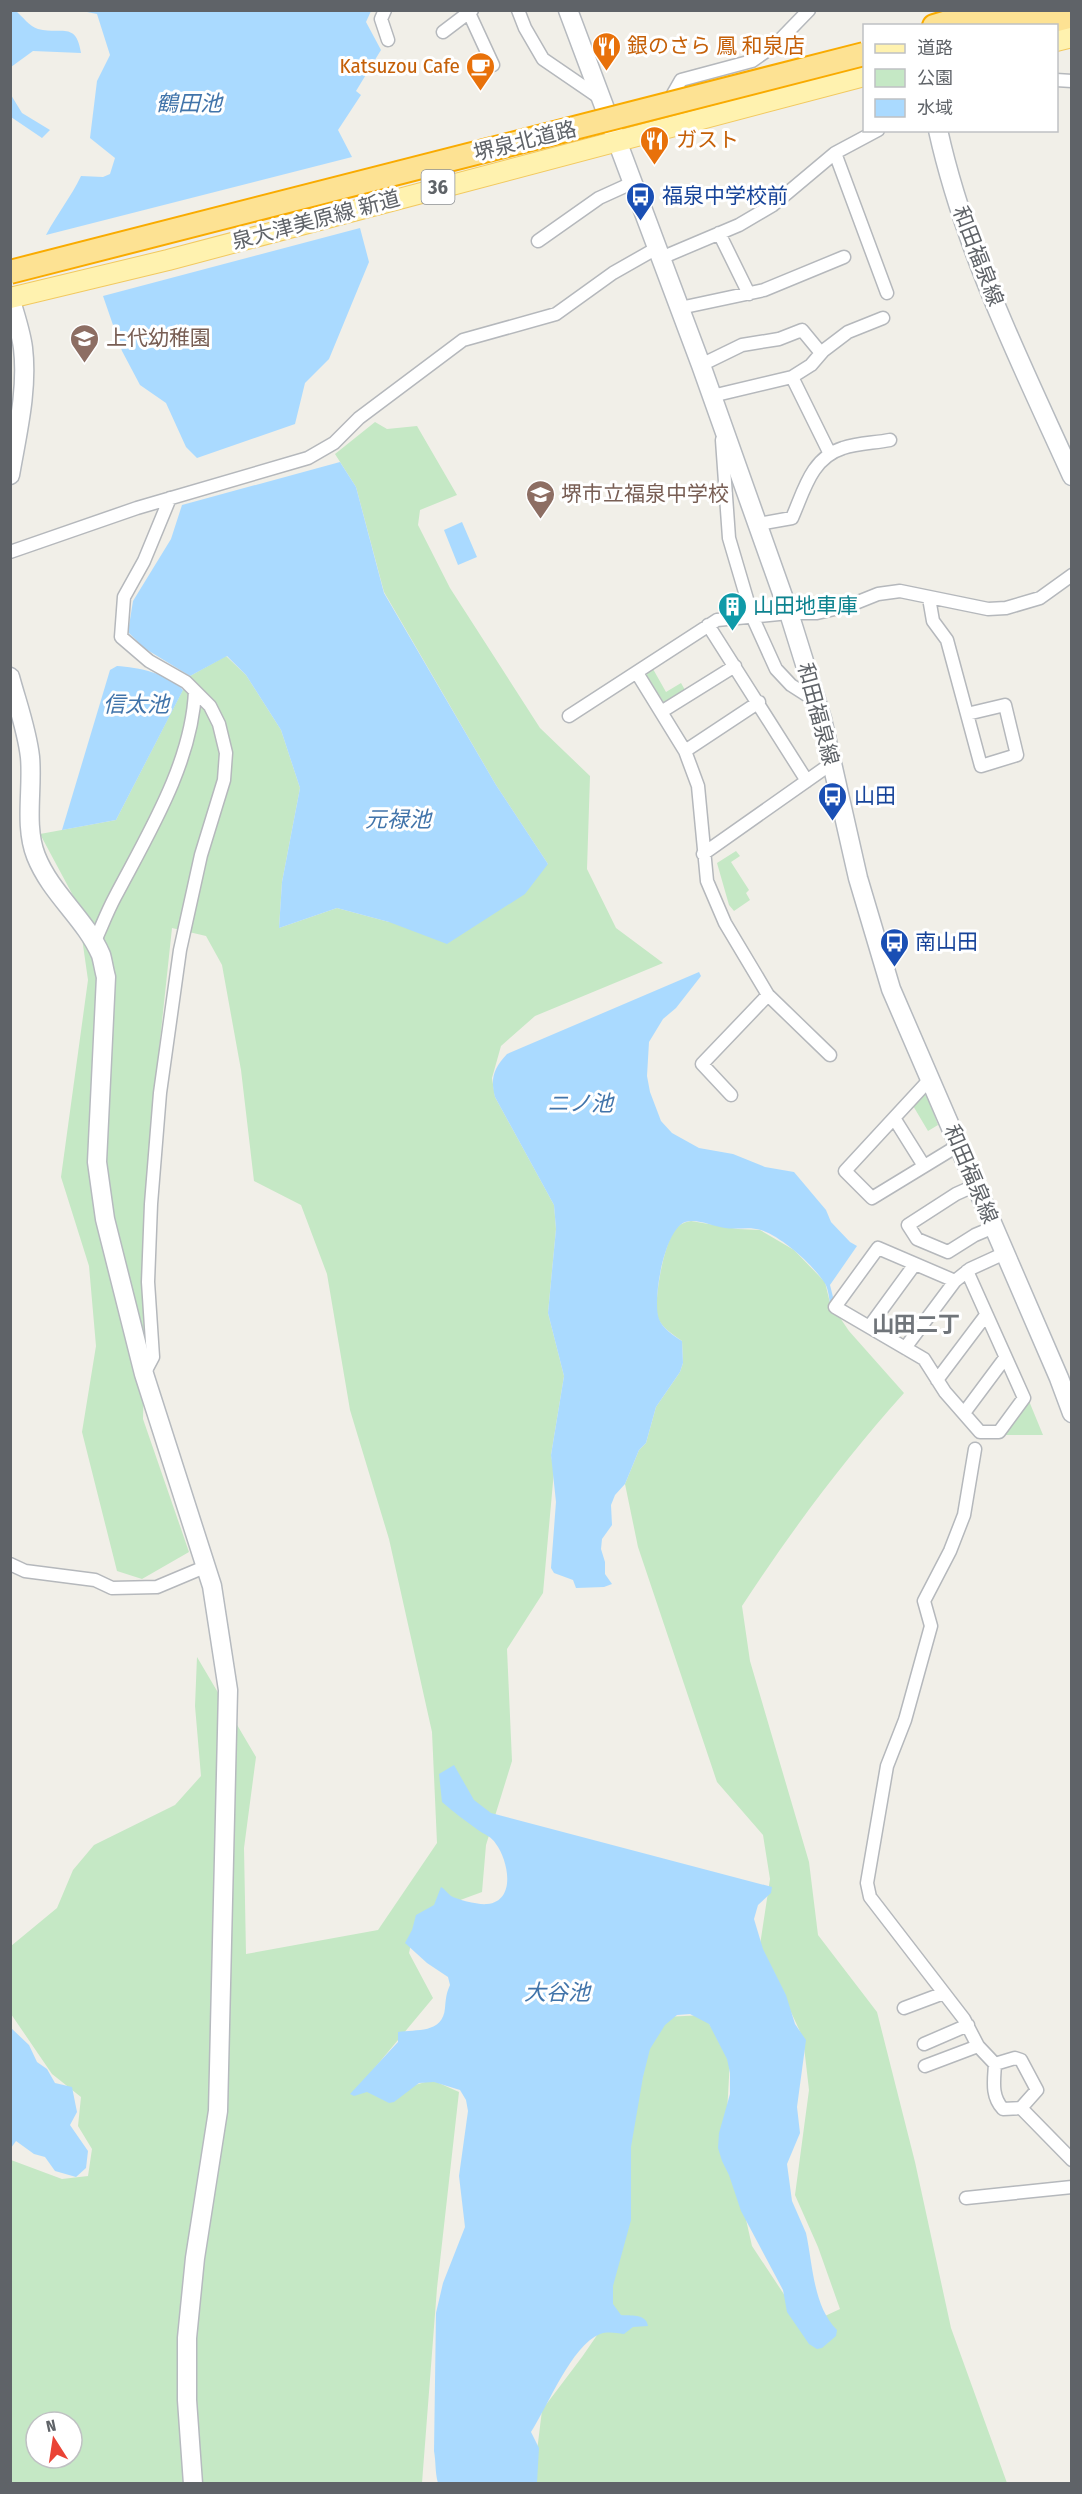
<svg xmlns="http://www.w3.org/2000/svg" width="1082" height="2494" font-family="'Fira Sans Condensed','Noto Sans JP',sans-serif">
<rect width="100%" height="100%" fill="#f1efe8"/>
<path fill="#c5e8c5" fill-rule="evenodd" d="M375,422l12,7 30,-3 40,69 -37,15 -2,15 32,63 90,140 50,48 -3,93 29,59 47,35 -128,53 -34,30 -9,32 3,19 59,108 2,24 -8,84 16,63 -13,79 3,16 -11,122 -36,56 5,112 -26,84 -4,47 -65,24 -8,37 24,45 -60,72 15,23 44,-13 27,12 -22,196 -15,195h-411v-323l51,19 26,-3 4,-27 -14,-23 3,-29 -29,-23 -41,-60v-68l46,-38 16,-38 21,-25 81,-40 26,-29 -6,-70 2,-49 59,100 -12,91 2,106 132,-24 59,-87 -5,-111 -43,-193 -39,-129 -23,-136 -26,-69 -47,-24 -13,-111 -19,-105 -16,-29 -34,-8 -21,197 -8,294 46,133 -47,27 -25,-8 -35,-139 14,-86 -7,-80 -28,-89 27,-197 -11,-77 -37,-69 76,-14 74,-144 36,-20 20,19 35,55 19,58 -18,94 -3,46 58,-20 52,14 159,-58 -52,-79 -112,-193 -28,-105 -21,-33zM36,2422h36v36h-36z
M653,669l13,23 15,-9 4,7 -21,13 -18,-29z
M736,851l4,5 -9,6 18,28 -3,3 4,7 -16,11 -5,-6 -12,-42z
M925,1090l13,35 -10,6 -16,-27z
M691,1221l47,8 22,1 34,20 31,32 5,21 19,28 55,62c-60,67 -113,138 -162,213l8,55 59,201 9,73 59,77 38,150 36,166 56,155 -474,1 9,-74 40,-53 31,-45 -9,-48 44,-213 17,-34 39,-2 26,44 -4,72 26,115 43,65 15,12 30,-14 -22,-62 -23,-52 14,-105 -6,-52 -43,-93 10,-66 -7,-44 -46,-53 -79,-235 -13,-63 14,-34 7,-7 10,-36 24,-35 3,-9 -1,-22c-8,-6 -21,-14 -24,-23 -5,-17 6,-75 17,-88 4,-6 10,-8 16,-9z
M1029,1401l14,34h-40z"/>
<path fill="#aadaff" d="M11,10l5,1c6,5 14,16 22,18 24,6 38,-8 43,24l-48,-2 -22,16z
M82,11h289l-5,11 15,28 -25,41 5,4 -23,35 14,27 -306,78c11,-21 25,-38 35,-59l22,1 7,-3 5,-16 -25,-20 7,-57 13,-26 -13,-41z
M11,95l11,18 28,17 -8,8 -31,-21z
M360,228l9,34 -40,97 -24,24 -10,41 -98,34 -11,-11 -20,-44 -26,-18 -18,-34 -19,-55z
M340,462l16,25 28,106 112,192 52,79 -23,30 -78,50 -58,-22 -52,-14 -58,20 3,-46 18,-94 -19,-58 -35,-55 -19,-19 -37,20 -46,-28 -16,-16 5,-31 38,-62 11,-34z
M462,522l15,35 -19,8 -14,-35z
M117,666c20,1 54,8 66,24l-67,130 -54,10 48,-160z
M699,972l2,4 -25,32 -13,11 -14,23 -2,34 3,16 11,29 11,12 27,15 34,6 32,13 29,5 32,38 5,12 19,20 7,4 -27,39 4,16 -4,2c-1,-6 -2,-16 -6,-21 -13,-19 -41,-44 -63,-52 -12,-4 -24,0 -36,-2 -13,-2 -28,-10 -40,-6 -21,8 -33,79 -26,97 3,9 15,17 23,22l1,22 -3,9 -24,35 -10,36 -7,7 -14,34 -10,11 -4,10 1,20 -10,14 -1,10 4,13v12l7,10 -8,3 -28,1 -3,-8 -19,-7 -3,-5 5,-66 -5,-47 13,-79 -16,-63 8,-84 -2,-24 -59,-108c-5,-19 -1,-29 12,-43z
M454,1765l20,35 17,13 281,74 -1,6 -13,12 -4,14 9,30 23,46 9,29 11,16 -9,67 3,26 -13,31 5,37 14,32c7,32 7,73 31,97l-1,6 -14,12 -5,1 -8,-5 -22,-32 -4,-22 -42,-79 -12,-36 -7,-14 -4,-13 1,-15 11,-39v-21l-3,-14 -18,-35 -19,-10 -13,1 -12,10 -15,24 -7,28 -12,70v73l-18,66v18l8,11c9,1 25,-2 27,11l-15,1 -9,7c-8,-1 -16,-3 -24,0 -29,12 -52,72 -69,98l8,16 -2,35h-99c-3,-10 -2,-21 -4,-32l2,-138 7,-30 22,-56 -6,-51 9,-65 -2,-11 -6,-10 -26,-8 -15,1 -25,19 -5,1 -22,-11 -13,4 -4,-2 48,-52v-10c18,-3 45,2 47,-24 1,-10 1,-14 5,-23l-2,-8 -21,-14 -22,-20 7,-13 4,-15 18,-10 7,-18c4,2 6,6 10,9 8,4 27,9 36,8 30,-3 21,-44 9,-60 -5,-8 -11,-9 -18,-14 -12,-9 -25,-18 -36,-28l-3,-28z
M10,2027l19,18 8,17 10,7 8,14 17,4 5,25 -7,13 18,26 -2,17 -10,9 -21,-6 -10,-14 -11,-3 -18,-13 -5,7z"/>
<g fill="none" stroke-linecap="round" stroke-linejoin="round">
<defs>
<path id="street" d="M385,10l-4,9 7,21
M518,10l7,18 18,31 57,39
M469,13l24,52
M443,32l29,-22
M1056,80l16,1
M673,94l8,-14 71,-19 23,-16 34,-35
M835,153l52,140
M719,233l30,61
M538,241l61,-43 33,-15
M661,258l78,-33 34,-20 62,-52 43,-23
M680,308l84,-18 80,-33
M701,365l41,-20 37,-6 23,-9 19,23
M792,377l38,77
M712,396l80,-19 19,-12 12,-14 25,-19 35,-14
M722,440l7,98 23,78 24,53 15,16 25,16
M758,524l34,-6c12,-27 19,-60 51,-70 14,-5 32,-5 47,-8
M10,552l127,-44 171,-50 26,-15 25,-25 104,-78 93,-26 57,-41 44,-25
M929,598l4,23 14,19 34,126 36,-11 -12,-50 -38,9
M708,625l99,156
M637,673l48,78 13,35 9,95 18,42 43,72 62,60
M661,712l74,-46
M569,716l148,-96 72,-7h28l31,-7 30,-12 22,-3 88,18 18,-1 34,-10 32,-23
M685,751l74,-49
M703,854l129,-91
M94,943c7,-15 13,-31 21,-46 33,-63 77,-134 80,-206
M930,1079l-85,92 27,27 87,-53
M731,1095l-29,-31 66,-69
M894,1118l30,48
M976,1185l-20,9 -48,31 9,14 31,13 27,-17 19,-8
M955,1281l-77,-33 -43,59 89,52 21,33 35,40h19l25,-34 -57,-127
M869,1327l46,-63
M905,1348l50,-67 15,-12 35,-16
M144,1374l9,-17 -5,-75 3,-78 9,-111 20,-143 21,-95 23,-75 2,-27 -7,-29 -9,-18 -24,-24 -37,-21 -28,-24 3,-40 20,-36 26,-63
M937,1380l49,-65
M964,1413l41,-55
M975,1449l-11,66 -14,36 -26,50 7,25 -26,94 -18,46 -20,117 3,14 94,122 14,27 17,18c-1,17 -4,32 8,45l18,-1 51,52
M10,1564l15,7 70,9 17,8 45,-1 50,-21
M904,2008l40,-15
M924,2044l44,-19
M995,2064l20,-6 6,2 16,30 -16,18
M925,2066l53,-20
M966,2198l106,-11"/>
<path id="secondary" d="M568,10l133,355 88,248 33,106 36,159 33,111 168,389 13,35
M938,130c27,122 83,233 134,346
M10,298c5,16 11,34 13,50 5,42 -6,86 -13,127
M10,677c7,26 17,53 20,80 3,32 -6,69 6,99 15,38 49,62 65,99 2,7 3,15 5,22l-9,185 8,57 39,155 68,212 16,104 -10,421 -23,147 -8,80v62l6,84"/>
<path id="primary" d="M1056,41l16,-4
M10,298l158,-38 696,-184"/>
<path id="highway" d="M934,26l54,-16
M974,26l59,-16
M1034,26l38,-10"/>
</defs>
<use href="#street" stroke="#b5b8bc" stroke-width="15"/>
<use href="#secondary" stroke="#b6babf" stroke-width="21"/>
<use href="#primary" stroke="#f2c960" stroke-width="22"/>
<use href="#highway" stroke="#f9ab00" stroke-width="26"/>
<use href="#street" stroke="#fff" stroke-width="12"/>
<use href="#secondary" stroke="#fff" stroke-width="18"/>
<use href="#primary" stroke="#fff2af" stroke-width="20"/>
<use href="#highway" stroke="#fde293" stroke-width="22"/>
<defs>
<path id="highway-bridge" d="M10,272l854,-218"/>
</defs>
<use href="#highway-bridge" stroke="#f9ab00" stroke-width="26" stroke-linecap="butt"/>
<use href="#highway-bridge" stroke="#fde293" stroke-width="22"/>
</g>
<defs>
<symbol id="restaurant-pin" viewBox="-11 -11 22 30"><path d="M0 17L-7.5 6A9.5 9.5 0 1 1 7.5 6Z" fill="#e8710a" stroke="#fff"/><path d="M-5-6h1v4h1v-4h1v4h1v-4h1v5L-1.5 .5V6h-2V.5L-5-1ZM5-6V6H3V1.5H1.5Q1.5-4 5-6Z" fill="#fff"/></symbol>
<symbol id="cafe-pin" viewBox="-11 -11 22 30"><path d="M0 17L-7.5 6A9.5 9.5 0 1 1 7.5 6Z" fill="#e8710a" stroke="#fff"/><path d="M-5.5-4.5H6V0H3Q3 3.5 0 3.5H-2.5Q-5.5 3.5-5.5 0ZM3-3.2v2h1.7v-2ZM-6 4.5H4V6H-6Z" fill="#fff"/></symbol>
<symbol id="bus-pin" viewBox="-11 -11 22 30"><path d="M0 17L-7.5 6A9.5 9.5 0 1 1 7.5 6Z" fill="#1a4fb4" stroke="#fff"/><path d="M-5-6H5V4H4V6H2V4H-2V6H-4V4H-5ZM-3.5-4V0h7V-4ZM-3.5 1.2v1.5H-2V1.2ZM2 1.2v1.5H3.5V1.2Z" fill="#fff"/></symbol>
<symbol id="school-pin" viewBox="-11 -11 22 30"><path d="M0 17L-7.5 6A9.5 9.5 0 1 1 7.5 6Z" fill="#8d6e63" stroke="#fff"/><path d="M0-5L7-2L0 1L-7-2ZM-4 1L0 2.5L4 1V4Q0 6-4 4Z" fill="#fff"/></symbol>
<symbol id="building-pin" viewBox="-11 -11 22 30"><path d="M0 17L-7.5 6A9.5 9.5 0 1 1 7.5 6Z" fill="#0f9aa8" stroke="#fff"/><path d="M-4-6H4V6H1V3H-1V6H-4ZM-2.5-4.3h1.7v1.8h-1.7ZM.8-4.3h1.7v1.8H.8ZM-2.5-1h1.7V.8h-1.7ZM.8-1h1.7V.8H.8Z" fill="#fff"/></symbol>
</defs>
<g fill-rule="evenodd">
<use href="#restaurant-pin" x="590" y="30" width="33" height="45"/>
<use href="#cafe-pin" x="464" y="50" width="33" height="45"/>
<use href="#restaurant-pin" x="638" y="124" width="33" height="45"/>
<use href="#bus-pin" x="624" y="180" width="33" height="45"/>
<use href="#school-pin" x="68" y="322" width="33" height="45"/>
<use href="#school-pin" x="524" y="478" width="33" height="45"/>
<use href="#building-pin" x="716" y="590" width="33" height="45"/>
<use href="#bus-pin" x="816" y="780" width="33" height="45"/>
<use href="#bus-pin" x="878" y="926" width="33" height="45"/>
</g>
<g text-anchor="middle" stroke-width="6" stroke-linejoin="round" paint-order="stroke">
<rect fill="#fff" stroke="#8f9295" stroke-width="1.5" x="421.5" y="170" width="33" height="34" rx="4.5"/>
<g font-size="20" font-weight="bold" fill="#5f6368">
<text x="438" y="194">36</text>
</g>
<g font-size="21" fill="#c56008" stroke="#fff" text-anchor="start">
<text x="627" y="53">銀のさら 鳳 和泉店</text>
<text x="460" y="73" text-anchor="end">Katsuzou Cafe</text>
<text x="676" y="147">ガスト</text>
</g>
<g font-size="21" fill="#5f6368" stroke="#fff">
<text transform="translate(525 141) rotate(-14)" y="7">堺泉北道路</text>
<text transform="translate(316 220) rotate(-15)" y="7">泉大津美原線 新道</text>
<text transform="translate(978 256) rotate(69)" y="7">和田福泉線</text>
<text transform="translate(818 714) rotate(75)" y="7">和田福泉線</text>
<text transform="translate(971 1174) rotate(67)" y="7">和田福泉線</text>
</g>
<g font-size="21" fill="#164399" stroke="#fff" text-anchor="start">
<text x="662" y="203">福泉中学校前</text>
<text x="854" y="803">山田</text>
<text x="915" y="949">南山田</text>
</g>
<g font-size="21" fill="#785e54" stroke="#fff" text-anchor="start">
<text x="106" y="345">上代幼稚園</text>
<text x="561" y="501">堺市立福泉中学校</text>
</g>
<g font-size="21" fill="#0d838f" stroke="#fff" text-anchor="start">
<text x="753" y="613">山田地車庫</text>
</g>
<g font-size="22" font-style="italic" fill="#4174aa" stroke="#fff">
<text x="189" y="111">鶴田池</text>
<text x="136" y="712">信太池</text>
<text x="398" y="827">元禄池</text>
<text x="580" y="1111">ニノ池</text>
<text x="557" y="2000">大谷池</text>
</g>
<g font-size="22" font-weight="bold" fill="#70757a" stroke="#fff">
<text x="916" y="1332">山田二丁</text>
</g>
</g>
<rect width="1082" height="2494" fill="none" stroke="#5f6368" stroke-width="24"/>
<rect x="863" y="24" width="195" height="108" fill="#ffffff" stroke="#bfc1c3" stroke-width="1.5"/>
<rect x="875" y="44" width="30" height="9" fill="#fff2af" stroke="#bfc1c3" stroke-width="1.5"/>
<text x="917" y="54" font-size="18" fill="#5f6368">道路</text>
<rect x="875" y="69" width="30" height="18" fill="#c5e8c5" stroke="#bfc1c3" stroke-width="1.5"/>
<text x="917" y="84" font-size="18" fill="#5f6368">公園</text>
<rect x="875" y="99" width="30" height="18" fill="#aadaff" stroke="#bfc1c3" stroke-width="1.5"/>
<text x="917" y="114" font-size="18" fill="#5f6368">水域</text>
<g transform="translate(54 2440) rotate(348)"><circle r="28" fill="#ffffff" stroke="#bfc1c3" stroke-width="1.5"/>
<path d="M0-4.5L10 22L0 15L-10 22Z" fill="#ea4335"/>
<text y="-9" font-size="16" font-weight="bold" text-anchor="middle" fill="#5f6368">N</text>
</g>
</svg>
